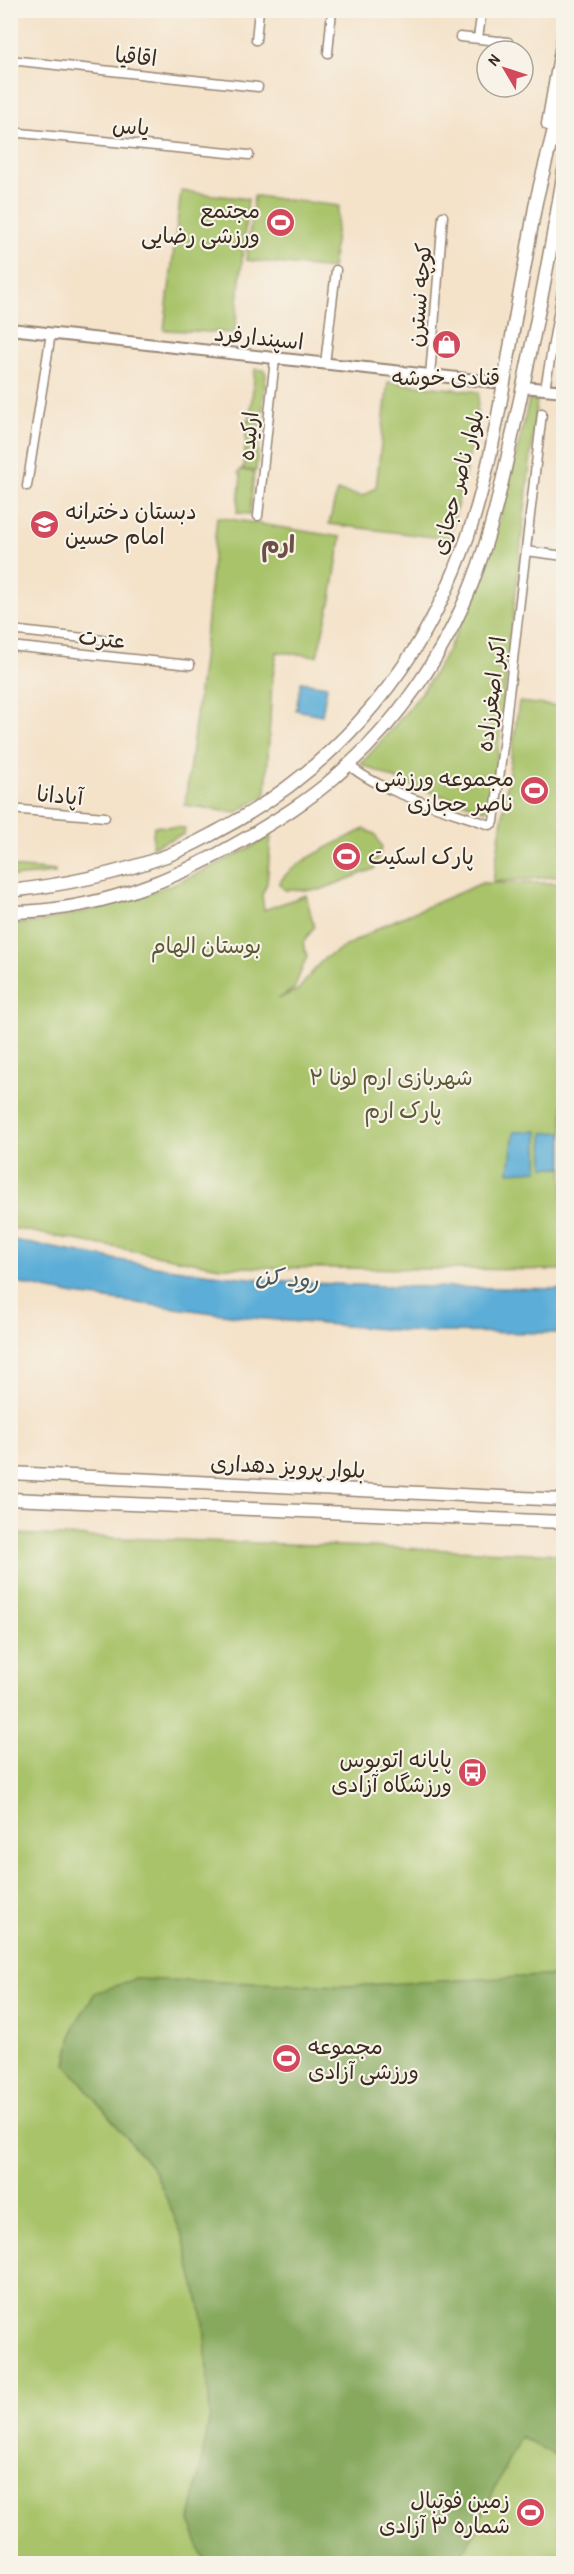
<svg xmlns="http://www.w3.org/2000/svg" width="574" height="2574" font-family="'Patrick Hand','Playpen Sans Arabic',sans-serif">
<rect width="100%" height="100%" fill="#f7f3e8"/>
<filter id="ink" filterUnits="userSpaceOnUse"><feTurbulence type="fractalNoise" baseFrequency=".0167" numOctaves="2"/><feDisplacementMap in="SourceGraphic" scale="12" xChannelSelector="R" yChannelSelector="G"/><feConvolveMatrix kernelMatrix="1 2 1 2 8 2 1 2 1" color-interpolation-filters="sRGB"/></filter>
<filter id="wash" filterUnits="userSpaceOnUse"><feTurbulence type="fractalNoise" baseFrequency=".008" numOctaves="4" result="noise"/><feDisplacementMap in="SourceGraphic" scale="24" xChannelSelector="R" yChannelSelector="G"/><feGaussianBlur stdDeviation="1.35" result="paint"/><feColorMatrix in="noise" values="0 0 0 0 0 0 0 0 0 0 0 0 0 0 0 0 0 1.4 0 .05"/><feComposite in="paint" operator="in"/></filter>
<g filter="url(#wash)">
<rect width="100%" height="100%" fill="#f4e2c9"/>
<path fill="#a8c369" stroke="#727644" stroke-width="1.5" d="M181,191l67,8 -13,134 -71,-3z
M254,196l85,10 -7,63 -86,-9z
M255,369l9,1 2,4 -4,47 -15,-1 3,-3z
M388,382l91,10 -4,39 -26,108 -120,-15 8,-33 25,5 14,-8z
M529,400h8l-45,406 -7,4 -79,-26 -45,-20c23,-27 48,-52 67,-81 57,-87 78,-184 101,-283z
M247,421l14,1 -5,49 -15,-2 3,-2z
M241,470l13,2 -4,42 -13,-1 4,-37 -3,-3z
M217,517l124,20 -10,62 -14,57 -40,-4 -5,29 -6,113 -30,19 -51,-8 18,-146z
M519,702l44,5v169l-70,6z
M154,826l31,2 -1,6 -32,13z
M364,829l11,5 7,13 -8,22 -54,21h-35l-6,-6c11,-22 63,-43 85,-55z
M271,836l-4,47 -5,12 2,15 42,-15 8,32 -11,16 4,13 -13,33 -16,10 20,-9 25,-31 61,-34 98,-42h81v387l-343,-3 -209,-39 -1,-304c22,1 43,-5 64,-10 75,-16 131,-41 197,-78z
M11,867l44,4v2l-44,4z
M11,1534l552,20v1009h-552z"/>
<path fill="#86a95d" stroke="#606a3e" stroke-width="1.5" d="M563,1975v484l-43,-22 -58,120 12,6h-267l-6,-10 -11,-32 20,-105 -6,-93 -21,-86 -28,-65 -89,-108 8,-38 21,-33 40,-14 209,7z"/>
<path fill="#5cadd7" stroke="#4c6c7a" stroke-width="1.5" d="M301,682l26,4 -5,29 -26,-5z
M538,1131v39l-29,2 5,-40z
M563,1132v35h-19l-1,-34z
M10,1240c74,13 147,29 221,36 110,12 222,11 332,13v44l-146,-1 -164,-14 -178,-23 -64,-13z"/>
</g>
<g filter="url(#ink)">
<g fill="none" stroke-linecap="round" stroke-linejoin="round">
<defs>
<path id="minor" d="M460,37l48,5
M478,38l4,-28
M256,40l3,-30
M500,51l1,-10
M328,53l4,-43
M10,60l248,27
M10,132l239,23
M325,364l11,-94
M430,376l13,-160
M545,389l19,-109
M27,486l24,-153
M258,516l17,-157
M526,551l38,5
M10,630l102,11
M10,646l180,19
M349,765c32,28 100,45 141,60l4,-3 48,-409
M10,809l95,8"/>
<path id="tertiary" d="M10,329l493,54
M524,387l40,4"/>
<path id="secondary" d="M548,124l16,-91
M10,891c53,-6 103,-16 153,-34 18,-6 36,-16 53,-25 108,-56 193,-149 239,-262 36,-85 47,-182 64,-273 6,-31 11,-63 17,-95 9,-39 20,-77 28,-116
M10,912c82,0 164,-31 233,-72 32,-19 65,-39 93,-64 60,-51 109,-122 137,-195 19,-50 30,-102 41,-154 19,-84 36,-170 50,-256
M10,1473l554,27
M10,1499l554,23"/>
</defs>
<use href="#minor" stroke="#988674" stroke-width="11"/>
<use href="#tertiary" stroke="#988674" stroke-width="14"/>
<use href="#secondary" stroke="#988674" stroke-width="15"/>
<use href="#minor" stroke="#fff" stroke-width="8"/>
<use href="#tertiary" stroke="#fff" stroke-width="10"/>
<use href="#secondary" stroke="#fff" stroke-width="12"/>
</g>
</g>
<defs>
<symbol id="stadium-disc" viewBox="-11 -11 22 22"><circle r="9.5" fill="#d1495b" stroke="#f7f3e8"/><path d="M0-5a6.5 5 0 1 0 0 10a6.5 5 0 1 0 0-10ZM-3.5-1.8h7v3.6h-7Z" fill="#fff"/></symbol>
<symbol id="shop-disc" viewBox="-11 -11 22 22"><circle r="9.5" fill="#d1495b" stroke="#f7f3e8"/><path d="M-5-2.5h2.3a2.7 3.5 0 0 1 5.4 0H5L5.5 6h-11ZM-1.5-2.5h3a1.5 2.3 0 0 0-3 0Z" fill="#fff"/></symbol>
<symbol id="school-disc" viewBox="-11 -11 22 22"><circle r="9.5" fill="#d1495b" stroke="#f7f3e8"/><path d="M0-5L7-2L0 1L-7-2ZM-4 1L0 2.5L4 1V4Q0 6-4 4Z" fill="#fff"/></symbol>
<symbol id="bus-disc" viewBox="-11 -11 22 22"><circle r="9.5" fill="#d1495b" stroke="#f7f3e8"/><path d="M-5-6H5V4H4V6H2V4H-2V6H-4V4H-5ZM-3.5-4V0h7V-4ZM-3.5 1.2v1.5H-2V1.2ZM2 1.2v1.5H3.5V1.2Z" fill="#fff"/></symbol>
</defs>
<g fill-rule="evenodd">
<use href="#stadium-disc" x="264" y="206" width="33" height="33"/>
<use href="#shop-disc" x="430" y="328" width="33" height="33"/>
<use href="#school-disc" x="28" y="508" width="33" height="33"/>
<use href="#stadium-disc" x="518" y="774" width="33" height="33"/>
<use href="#stadium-disc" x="330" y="840" width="33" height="33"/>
<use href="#bus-disc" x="456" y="1756" width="33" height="33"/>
<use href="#stadium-disc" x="270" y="2042" width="33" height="33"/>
<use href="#stadium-disc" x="514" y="2496" width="33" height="33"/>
</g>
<g text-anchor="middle" stroke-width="4.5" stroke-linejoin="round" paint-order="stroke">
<g font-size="22" fill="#3b2a1e" stroke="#f7f3e8">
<text transform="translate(136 56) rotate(6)" y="8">اقاقیا</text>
<text transform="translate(131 126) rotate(5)" y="8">یاس</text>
<text transform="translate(419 295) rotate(-85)" y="8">کوچه نسترن</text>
<text transform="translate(259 337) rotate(6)" y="8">اسپندارفرد</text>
<text transform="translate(248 436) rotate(-84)" y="8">ارکیده</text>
<text transform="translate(457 482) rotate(-75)" y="8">بلوار ناصر حجازی</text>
<text transform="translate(102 638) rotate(6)" y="8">عترت</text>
<text transform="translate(491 694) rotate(-83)" y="8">اکبر اصغرزاده</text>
<text transform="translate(60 795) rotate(5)" y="8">آپادانا</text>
<text transform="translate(288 1466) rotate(3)" y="8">بلوار پرویز دهداری</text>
</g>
<g font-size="22" fill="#3b2a1e" stroke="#f7f3e8" text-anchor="end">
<text x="260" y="218">مجتمع<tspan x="260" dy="25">ورزشی رضایی</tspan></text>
<text x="446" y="385" text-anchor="middle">قنادی خوشه</text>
<text x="65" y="519" text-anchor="start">دبستان دخترانه<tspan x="65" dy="25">امام حسین</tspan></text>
<text x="514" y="786">مجموعه ورزشی<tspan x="514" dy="25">ناصر حجازی</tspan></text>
<text x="368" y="864" text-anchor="start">پارک اسکیت</text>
<text x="452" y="1767">پایانه اتوبوس<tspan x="452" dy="25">ورزشگاه آزادی</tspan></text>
<text x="308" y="2054" text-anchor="start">مجموعه<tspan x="308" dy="25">ورزشی آزادی</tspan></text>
<text x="510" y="2508">زمین فوتبال<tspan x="510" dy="25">شماره ۳ آزادی</tspan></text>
</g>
<g font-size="22" fill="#5c5834" stroke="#f7f3e8">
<text x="206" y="953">بوستان الهام</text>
<text x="391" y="1085">شهربازی ارم لونا ۲</text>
<text x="403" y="1118">پارک ارم</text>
</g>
<g font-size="24" font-weight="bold" fill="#6e4f46" stroke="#f7f3e8">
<text x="278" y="553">ارم</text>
</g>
<g font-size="24" font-style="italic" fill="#47585f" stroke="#f7f3e8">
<text transform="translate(287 1278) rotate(5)" y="8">رود کن</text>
</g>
</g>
<rect width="574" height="2574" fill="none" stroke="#f7f3e8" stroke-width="36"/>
<g transform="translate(505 69) rotate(309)"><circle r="28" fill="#f7f3e8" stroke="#aca397" stroke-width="1.5"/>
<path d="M0-4.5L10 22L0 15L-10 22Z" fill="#d1495b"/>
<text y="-9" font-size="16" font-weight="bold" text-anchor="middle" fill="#3b2a1e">N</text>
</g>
</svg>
